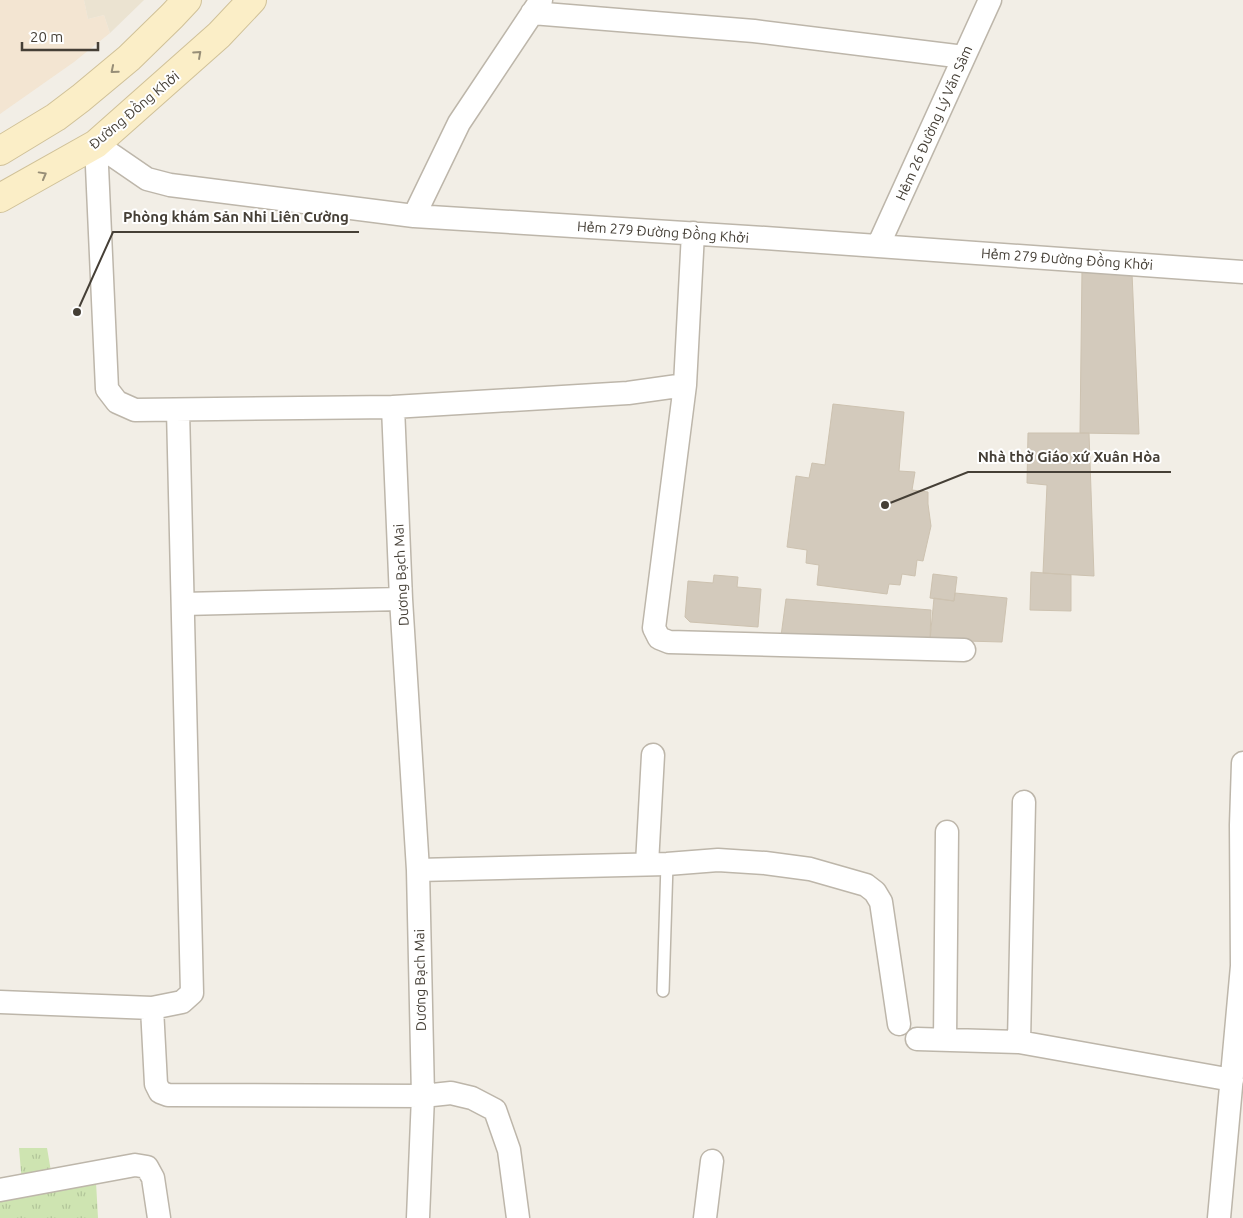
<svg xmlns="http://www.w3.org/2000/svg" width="1243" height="1218" font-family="Ubuntu,sans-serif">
<defs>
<pattern id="grass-tufts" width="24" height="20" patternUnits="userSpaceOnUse" patternTransform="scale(1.25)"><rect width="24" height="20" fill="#cee4b1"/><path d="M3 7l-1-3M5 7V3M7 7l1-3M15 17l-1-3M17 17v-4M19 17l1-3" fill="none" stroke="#b2c599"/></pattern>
</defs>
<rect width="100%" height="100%" fill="#f2eee6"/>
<path fill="#f3e5d2" d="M0,0h84l4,19 16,-4 6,18 -36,29 -74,52z"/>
<path fill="#ebe3d1" d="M84,0h60l-34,33 -6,-18 -16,4z"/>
<path fill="url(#grass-tufts)" d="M19,1148h28l7,41 42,-7 2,36h-98v-19l23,-4z"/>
<path fill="#d3cabc" stroke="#cdc2b0" d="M1082,269l50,4 7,161 -59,-1z
M833,404l71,8 -5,59 16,1 -3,18 16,2v12l3,22 -8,35 -6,-1 -2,16 -13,-2 -2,11 -11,-1 -2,10 -70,-9 2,-20 -13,-2 1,-13 -20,-3 9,-71 13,2 3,-15 13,2z
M1028,433h61l5,143 -51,-3 4,-88 -20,-2z
M1031,572l40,3v36l-41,-1z
M933,574l24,3 -3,24 -24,-3z
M714,575l24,2 -1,10 24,2 -3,38 -68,-5 -5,-5 3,-36 25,2z
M955,593l52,5 -5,44 -72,-2 4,-42 20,3z
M786,599l145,11 -1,30 -149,-4z"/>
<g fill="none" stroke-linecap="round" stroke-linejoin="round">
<defs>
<path id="lane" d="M663,991l4,-127"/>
<path id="street" d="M532,13l222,18 210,26
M96,144l11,245 10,13 18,8 258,-3 8,192 17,271 5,226 28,-3 21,5 23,12 14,40 9,68
M96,144l51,35 23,6 244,31 351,22 478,34
M414,216l45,-93 82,-123
M693,233l-8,152 -31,243 5,10 10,4 295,8
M878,246l112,-246
M393,407l235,-14 57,-8
M183,604l218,-5
M647,864l6,-109
M418,870l249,-6 51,-4 47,3 45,6 56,16 9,7 6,10 18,122
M0,1002l152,6 30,-6 10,-9 -14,-583
M152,1008l4,76 4,8 8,3 255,1 -5,122
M917,1039l102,3 213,38
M945,1040l2,-208
M1019,1042l5,-240
M0,1190l135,-25 12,2 6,11 6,40
M705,1218l7,-57
M1219,1218l23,-252 -1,-141 2,-62"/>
<path id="secondary" d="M0,151l56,-34 25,-19 48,-40 43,-42 15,-16
M0,198l96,-54 123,-109 33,-35"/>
</defs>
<use href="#lane" stroke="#bdb6aa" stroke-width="14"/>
<use href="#street" stroke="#bdb6aa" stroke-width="25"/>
<use href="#secondary" stroke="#d0c198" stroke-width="30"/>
<use href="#lane" stroke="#fff" stroke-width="11"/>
<use href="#street" stroke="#fff" stroke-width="22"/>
<use href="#secondary" stroke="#fbeec7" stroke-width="28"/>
</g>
<defs><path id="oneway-chevron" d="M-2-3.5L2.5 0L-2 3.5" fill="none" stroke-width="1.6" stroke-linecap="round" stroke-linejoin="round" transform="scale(1.25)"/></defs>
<g stroke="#978e77">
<use href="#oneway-chevron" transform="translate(198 54) rotate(-42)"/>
<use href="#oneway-chevron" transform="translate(114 70) rotate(140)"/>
<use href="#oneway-chevron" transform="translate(43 175) rotate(-29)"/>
</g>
<g text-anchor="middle" stroke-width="4" stroke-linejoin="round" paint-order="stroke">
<g font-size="14" fill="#453f36" stroke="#fff">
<text transform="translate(134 110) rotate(-40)" y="5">Đường Đồng Khởi</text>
<text transform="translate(934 123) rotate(-66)" y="5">Hẻm 26 Đường Lý Văn Sâm</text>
<text transform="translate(663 232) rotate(4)" y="5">Hẻm 279 Đường Đồng Khởi</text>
<text transform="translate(1067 259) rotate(4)" y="5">Hẻm 279 Đường Đồng Khởi</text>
<text transform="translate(401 575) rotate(-93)" y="5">Dương Bạch Mai</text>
<text transform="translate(420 980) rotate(-91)" y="5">Dương Bạch Mai</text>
</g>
</g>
<path fill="none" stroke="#453f36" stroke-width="2" d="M77 312L113 232H359M885 505L968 472H1171"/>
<g fill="#453f36" stroke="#fff" stroke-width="2">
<circle cx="77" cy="312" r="5"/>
<circle cx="885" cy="505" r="5"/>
</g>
<g font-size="15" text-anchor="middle" font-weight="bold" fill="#453f36" stroke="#fff" stroke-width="4" stroke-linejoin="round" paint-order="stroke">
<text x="236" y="222">Phòng khám Sản Nhi Liên Cường</text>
<text x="1069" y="462">Nhà thờ Giáo xứ Xuân Hòa</text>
</g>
<path d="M22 42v8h76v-8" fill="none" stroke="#453f36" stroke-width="2.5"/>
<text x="30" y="42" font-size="15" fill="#453f36" stroke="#ffffff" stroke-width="4" paint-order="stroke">20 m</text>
</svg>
